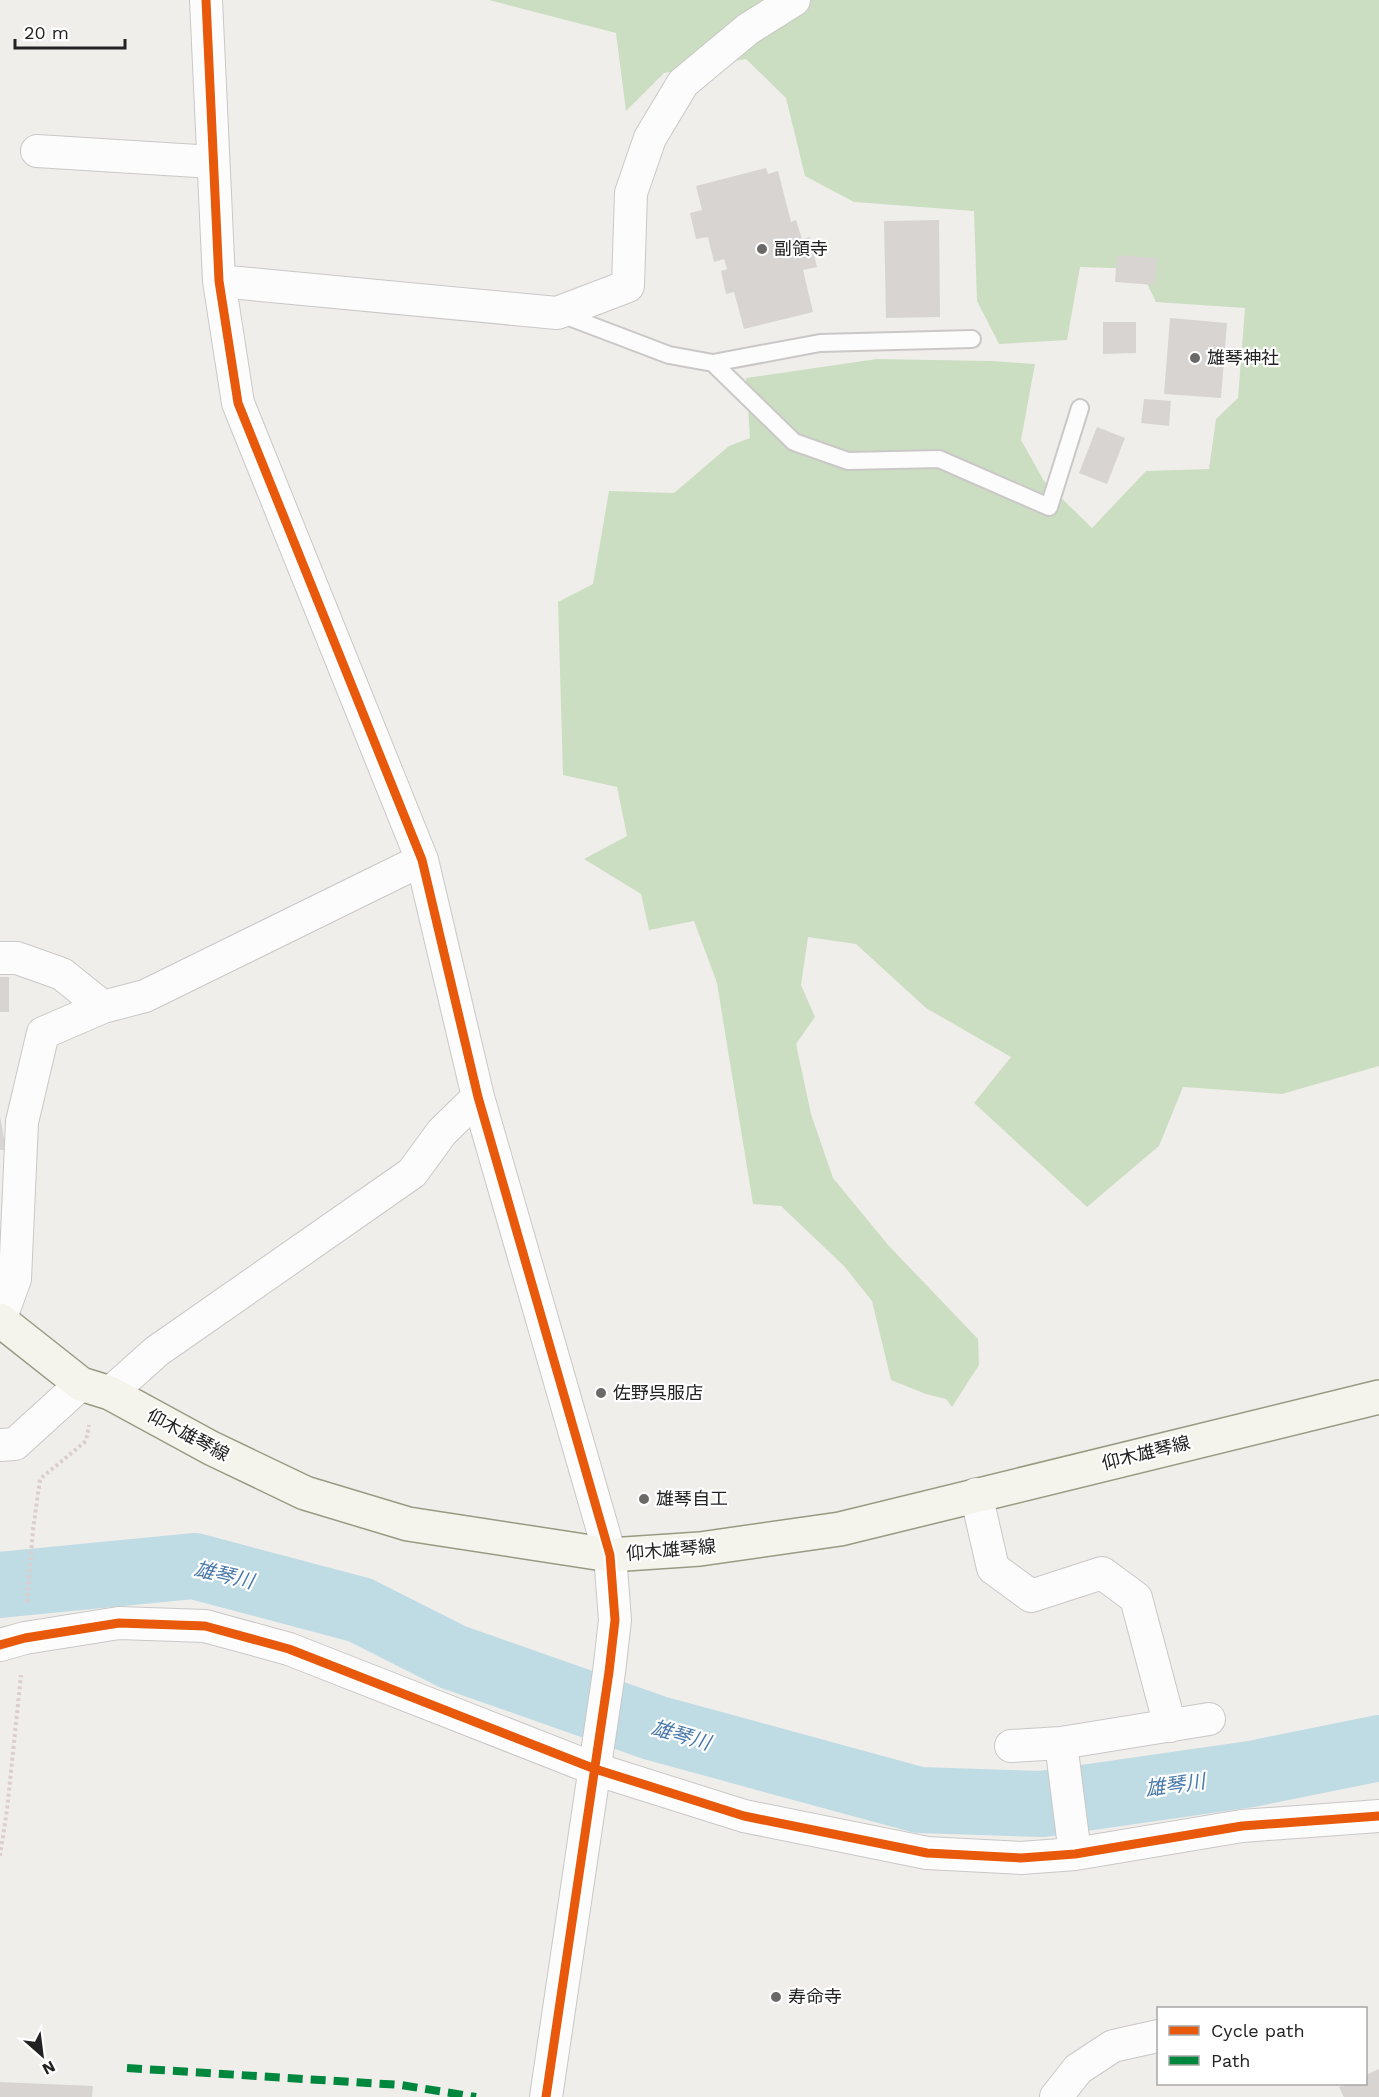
<svg xmlns="http://www.w3.org/2000/svg" width="1379" height="2097" font-family="'Work Sans','Noto Sans JP',sans-serif">
<rect width="100%" height="100%" fill="#f0eeeb"/>
<path fill="#cbdec1" d="M489,0h890v1066l-97,28 -99,-7 -24,59 -72,61 -113,-104 37,-46 -85,-49 -70,-64 -48,-7 -7,48 14,32 -19,27 15,70 22,64 56,68 89,93 1,26 -27,42 -6,-8 -20,-5 -35,-14 -19,-79 -28,-35 -63,-60 -28,-2 -36,-221 -23,-62 -45,9 -8,-36 -57,-35 43,-23 -10,-49 -54,-12 -5,-173 35,-18 16,-93 65,2 55,-47 21,-8 -4,-60 131,-19 113,2 45,3 -14,76 23,41 48,47 54,-57 63,-2 7,-50 22,-21 7,-90 -89,-6 -16,-33 -60,-2 -13,73 -68,4 -22,-43 -3,-90 -120,-9 -49,-26 -19,-78 -40,-39 -82,14 -38,38 -10,-78z"/>
<g fill="none" stroke-linecap="round" stroke-linejoin="round">
<path stroke="#bfdbe3" stroke-width="66" d="M0,1585l194,-19 166,44 93,47 202,71 264,72 123,4 209,-30 128,-26"/>
</g>
<path fill="#d7d4d2" d="M766,168l2,6 10,-3 13,51 5,-2 6,19 8,-2 7,30 -14,3 10,42 -69,17 -10,-37 -8,2 -5,-23 6,-2 -3,-10 -10,3 -6,-25 -12,2 -6,-26 12,-3 -6,-24z
M939,220l1,97 -54,1 -2,-97z
M1117,255l40,3 -2,27 -40,-3z
M1170,318l57,5 -6,75 -57,-4z
M1103,322h33v31l-33,1z
M1144,399l27,2 -2,25 -28,-3z
M1097,427l28,11 -18,46 -28,-11z
M0,977h9v35h-9z
M0,1116l6,34h-6z
M1379,2069v28h-35l-5,-10 8,-3h19v-9z
M0,2082l93,4 -1,11h-92z"/>
<g fill="none" stroke-linecap="round" stroke-linejoin="round">
<defs>
<path id="lane" d="M561,314l108,41 44,8 107,-20 152,-4
M713,363l81,79 54,19 91,-2 110,48 31,-99"/>
<path id="street" d="M206,0l13,281 19,122 184,457 56,237 132,458 5,65 -6,52 -63,425
M37,151l176,11
M219,281l338,32 71,-27 3,-93 19,-55 33,-55 65,-54 46,-29
M0,958h17l45,16 41,33
M0,1320l15,-41 7,-157 21,-89 60,-26 42,-11 277,-136
M110,1393l47,-42 255,-178 30,-41 36,-35
M0,1445l15,-1 66,-60
M976,1494l17,74 38,28 71,-23 34,25 34,128
M0,1645l25,-7 94,-15 86,3 84,23 306,120 149,47 183,37 94,5 54,-4 167,-28 137,-10
M1061,1743l14,111
M1011,1746l50,-3 148,-24
M1056,2097l22,-28 35,-23 45,-10"/>
<path id="secondary" d="M0,1320l81,64 29,9 101,55 94,45 103,31 202,31 90,-6 140,-20 539,-132"/>
</defs>
<use href="#lane" stroke="#c9c8c7" stroke-width="20"/>
<use href="#street" stroke="#c9c8c7" stroke-width="34"/>
<use href="#secondary" stroke="#999a82" stroke-width="36"/>
<path stroke="#dccecd" stroke-width="4" stroke-dasharray="3 3" stroke-linecap="butt" d="M27,1602l6,-72 7,-51 46,-38 3,-16
M0,1856l7,-46 14,-135"/>
<use href="#lane" stroke="#fdfcfc" stroke-width="16"/>
<use href="#street" stroke="#fdfcfc" stroke-width="32"/>
<use href="#secondary" stroke="#f4f4ed" stroke-width="33"/>
<path stroke="#00873e" stroke-width="8" stroke-dasharray="15 8" stroke-linecap="butt" d="M127,2068l274,17 75,12"/>
<defs>
<path id="cycleway" d="M206,0l13,281 19,122 184,457 56,237 132,458 5,65 -6,52 -63,425
M0,1645l25,-7 94,-15 86,3 84,23 306,120 149,47 183,37 94,5 54,-4 167,-28 137,-10"/>
</defs>
<use href="#cycleway" stroke="#fff" stroke-width="13"/>
<use href="#cycleway" stroke="#e8590c" stroke-width="9"/>
</g>
<g fill="#6a6968" stroke="#fff" stroke-width="2">
<circle cx="762" cy="249" r="6"/>
<circle cx="1195" cy="358" r="6"/>
<circle cx="601" cy="1393" r="6"/>
<circle cx="644" cy="1499" r="6"/>
<circle cx="776" cy="1997" r="6"/>
</g>
<g text-anchor="middle" stroke-width="4.5" stroke-linejoin="round" paint-order="stroke">
<g font-size="18" fill="#222" stroke="#fff" text-anchor="start">
<text x="774" y="255">副領寺</text>
<text x="1207" y="364">雄琴神社</text>
<text x="613" y="1399">佐野呉服店</text>
<text x="656" y="1505">雄琴自工</text>
<text x="788" y="2003">寿命寺</text>
</g>
<g font-size="18" fill="#222" stroke="#fff">
<text transform="translate(188 1435) rotate(28)" y="6">仰木雄琴線</text>
<text transform="translate(1146 1453) rotate(-14)" y="6">仰木雄琴線</text>
<text transform="translate(671 1550) rotate(-5)" y="6">仰木雄琴線</text>
</g>
<g font-size="20" font-style="italic" fill="#4a7aab" stroke="#fff">
<text transform="translate(224 1575) rotate(13)" y="7">雄琴川</text>
<text transform="translate(681 1735) rotate(16)" y="7">雄琴川</text>
<text transform="translate(1175 1785) rotate(-8)" y="7">雄琴川</text>
</g>
</g>
<rect x="1157" y="2007" width="210" height="78" fill="#ffffff" stroke="#a7a7a7" stroke-width="1.5"/>
<rect x="1169" y="2026" width="30" height="9" fill="#e8590c" stroke="#a7a7a7" stroke-width="1.5"/>
<text x="1211" y="2037" font-size="18" fill="#222222">Cycle path</text>
<rect x="1169" y="2056" width="30" height="9" fill="#00873e" stroke="#a7a7a7" stroke-width="1.5"/>
<text x="1211" y="2067" font-size="18" fill="#222222">Path</text>
<g transform="translate(42 2055) rotate(152)" stroke="#ffffff" stroke-width="4.5" paint-order="stroke">
<path d="M0-4.5L10 22L0 15L-10 22Z" fill="#222222"/>
<text y="-9" font-size="16" font-weight="bold" text-anchor="middle" fill="#222222">N</text>
</g>
<path d="M15 39v9h110v-9" fill="none" stroke="#222222" stroke-width="3"/>
<text x="24" y="39" font-size="18" fill="#222222" stroke="#ffffff" stroke-width="4.5" paint-order="stroke">20 m</text>
</svg>
